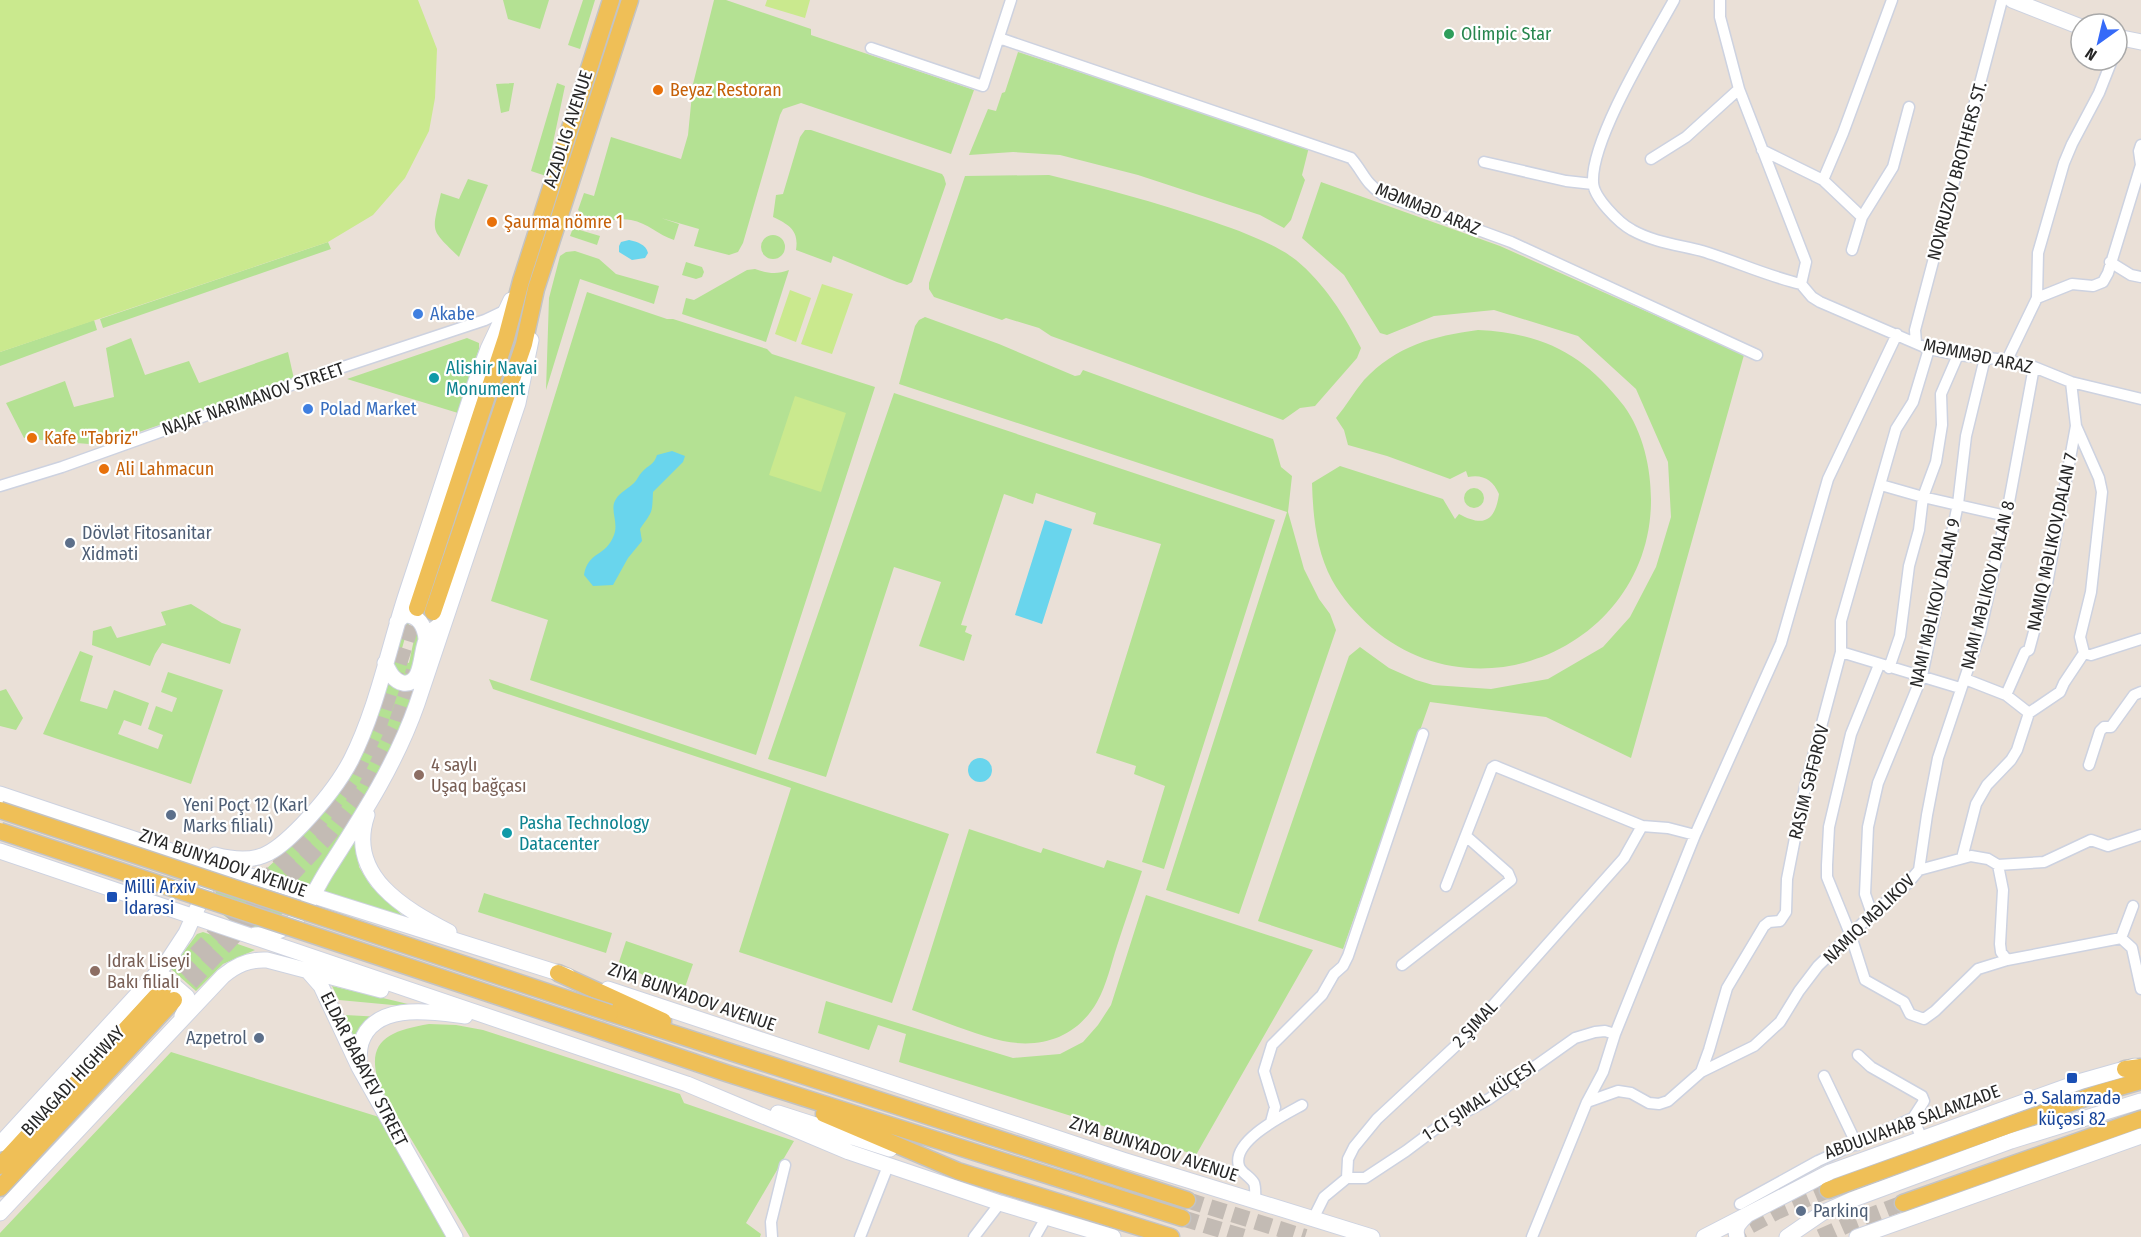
<svg xmlns="http://www.w3.org/2000/svg" width="2141" height="1237" font-family="'Fira Sans Condensed',sans-serif">
<rect width="100%" height="100%" fill="#eae0d7"/>
<path fill="#b4e193" d="M503,0h46l-9,29 -32,-10z
M583,0h12l-15,49 -12,-4z
M714,0h12l85,29v6l163,55 -23,64 -150,-51 -18,6 -3,6 -37,128 -5,9 -9,3 -35,-9 5,-17 -38,-11 18,6 -5,16c-16,-5 -26,-17 -43,-20 -20,-4 -33,11 -53,-10l6,-17 10,3 17,-59 70,22 7,-24 5,-51z
M1018,52l291,95 -7,28 3,5 -14,40 -7,8 -24,-13 -122,-40 -78,-20 -47,-3 -44,3 19,-46 8,2 6,-18 3,-1z
M514,83l-5,28 -8,2 -5,-29z
M557,83l8,3 -19,90 -15,-5z
M805,130h6l131,44 2,3 2,7 -34,98 -5,3 -10,-3 -64,-26 -2,7 -35,-13c3,-19 -6,-25 -23,-33l3,-22 7,-1 17,-57z
M1049,175c54,13 106,27 159,45 27,9 66,23 88,40 28,23 49,56 65,88l-4,10 -42,48 -15,2 -17,12 -232,-84 -12,-8 -33,-10 -4,2 -68,-23 -5,-8v-6l36,-107z
M468,179l20,6 -29,72c-30,-29 -27,-24 -18,-64l18,6z
M1321,182l179,64 244,109 -113,403 -85,-41 -116,-15 -87,247 -85,-28 91,-265 11,-9 29,21 27,12 17,5 58,4 57,-10 55,-32 27,-30 26,-50 15,-50 -3,-55 -32,-73 -58,-53 -84,-26 -60,6 -47,19 -7,-2 -36,-58 -42,-37z
M573,228l27,8 -3,9 -27,-9z
M761 247a12 12 0 1 1 24 0a12 12 0 1 1-24 0Z
M328,242l3,7 -228,79 -3,-9z
M575,251l24,8 17,15 43,12 -5,18 -74,-25 -34,111 3,-92 11,-42 6,-4z
M686,262l16,5 2,5 -2,5 -6,2 -14,-4z
M755,269c12,4 21,6 34,1l-23,72 -84,-28 4,-16 8,2 53,-30z
M587,292l80,27h6l94,30 5,5 103,33 -119,368 -226,-75 18,-60 -57,-19z
M925,317l74,27 76,32 5,-1 3,-5 190,69 1,3 7,25 11,9 -4,36 16,57 15,30 11,15 6,16 -97,284 -73,-24 121,-378 -388,-128 16,-58 4,-6z
M94,320l3,10 -97,36v-14z
M1478,330c65,3 106,24 146,76 19,26 27,62 27,94 0,143 -170,221 -279,128 -15,-13 -30,-30 -40,-48 -16,-30 -19,-64 -20,-97l28,-17 103,33 12,20 4,-5c24,13 36,8 40,-20 -6,-14 -16,-20 -31,-17l-2,-6 -16,8 -63,-23 -39,-11 -4,-15 -8,-12c10,-12 18,-26 28,-38 32,-34 69,-44 114,-50z
M131,338l14,37 44,-14 10,22 89,-31 6,27 -193,66 -61,-5 -4,-5 -12,3 -18,-35 59,-22 9,26 40,-10 -8,-49z
M467,338l12,5v6l-21,64 -111,-34z
M894,393l381,127 -111,349 -22,-7 23,-76 -31,-12 2,-8 -40,-13 65,-209 -68,-20 3,-11 -60,-20 -3,11 -29,-10 -43,131 6,1 -2,6 7,3 -8,26 -45,-15 22,-64 -47,-15 -68,210 -58,-18z
M1464 498a10 10 0 1 1 20 0a10 10 0 1 1-20 0Z
M191,604l31,19 19,6 -11,35 -68,-21 -7,11 -5,12 -58,-21 1,-14 18,-5 6,12 49,-13 -5,-13z
M404,618l6,2 -11,39 10,4 7,-33 4,2 -9,42 -7,4 -11,-7 -1,-12z
M80,651l13,5 -13,45 27,8 7,-19 35,13 -8,23 -17,-6 -6,14 40,15 5,-14 -15,-6 8,-23 16,6 5,-14 -16,-6 7,-20 55,18 -32,94 -148,-50z
M489,679l460,155 -57,169 -153,-51 52,-164 -298,-99z
M387,680c8,10 16,12 27,7l-8,30 -25,58 -30,43 -42,68 -46,-14 32,-30 23,-27z
M6,689l17,29 -7,12 -16,-4v-35z
M969,829l72,24 2,-5 61,20 3,-8 35,11c-8,25 -17,50 -25,75 -6,18 -10,38 -20,56 -20,35 -55,47 -94,39 -30,-7 -62,-21 -91,-31z
M356,835l3,32 12,19 32,30 -79,-25z
M237,880l42,15 5,16c-18,30 -51,16 -70,-5v-10l5,-10z
M484,893l128,40 -6,20 -128,-41z
M1146,895l167,55 -117,205 -297,-93 7,-28 -28,-9 -9,25 -51,-17 8,-32 187,57 47,-4 23,-12 15,-17 13,-20z
M203,932l52,18 -32,14 -27,27 -25,-22 26,-35z
M626,941l67,23 -11,32 -63,-34z
M332,986l93,22 -86,-8z
M345,1015l37,2 -24,33 -7,-10z
M429,1024l27,1 27,5 197,64 4,9 110,38 -48,82 15,11 -1,3h-290l-89,-148c-18,-47 6,-58 48,-65z
M171,1052l208,65 67,120h-446v-4z"/>
<path fill="#cae98e" d="M0,0h418l19,49 -2,49 -6,33 -24,47 -32,37 -45,27 -328,110z
M767,0h43l-5,18 -40,-12z
M822,284l31,10 -21,60 -31,-10z
M790,290l21,8 -15,44 -21,-8z
M795,396l51,17 -25,79 -52,-17z"/>
<path fill="#69d5ed" d="M629,240c8,2 17,4 19,13l-3,5 -13,2 -13,-8v-6l2,-4z
M672,451l13,5 -2,6 -30,30c-1,22 0,18 -13,37l2,12 -14,17 -15,27 -20,1 -9,-11c4,-24 22,-18 30,-40 5,-13 -5,-26 2,-36 4,-7 12,-10 18,-16 3,-3 5,-8 8,-11 6,-7 12,-7 15,-17z
M1045,520l27,9 -30,95 -27,-9z
M968 770a12 12 0 1 1 24 0a12 12 0 1 1-24 0Z"/>
<g fill="none" stroke-linecap="round" stroke-linejoin="round">
<path stroke="#c3bbb4" stroke-width="16" stroke-dasharray="16 8" stroke-linecap="butt" d="M163,989l149,-158 41,-52 27,-57 37,-114
M174,1000l150,-160 42,-52 29,-60 19,-57
M1187,1200l118,37
M1182,1218l62,19
M1729,1237l49,-26 50,-21
M1820,1237l34,-15 49,-19"/>
<defs>
<path id="street" d="M1674,0c-22,40 -83,139 -81,182 0,15 26,41 39,48 21,12 47,15 70,21 33,10 65,25 99,33l11,13 8,5 109,47 29,6 49,5 27,7 37,15 70,17
M1720,0v17l19,72 67,173 -5,22
M999,38l352,120c13,15 13,24 32,37l128,47 246,113
M871,48l112,38 28,-86
M1762,150l61,30 39,37 31,-50 16,-60
M1651,159l35,-22 53,-48
M1484,162l82,19 27,3
M1823,180l20,-47 49,-133
M1852,250l10,-33
M2110,262l21,13 10,2
M2037,298l35,-14 21,2 10,-4 5,-9 33,-108 -2,-14 2,-6
M1916,343l-1,-13 87,-330
M2007,360l30,-62 1,-45 26,-90 8,-19 27,-51 13,-33
M2076,426l23,52 3,14 -11,100 -11,45 4,16
M1881,485l42,12 83,19
M0,486l62,-19 263,-94 160,-53 21,-10
M1841,652l119,36
M1879,665l-28,69 -22,93 -2,38v12l24,59 14,44 39,22 6,12 14,5 11,-8 43,-42 29,-9
M1889,668l11,-32 9,-70 10,-36 4,-33 13,-35 6,-37 -1,-31 17,-39
M1965,679l41,16 23,18 31,-21 4,-9 20,-30 7,2 50,-16
M2006,695l19,-43 4,-2 18,-66 29,-158 -5,-44
M2089,765l11,-34 4,-4h7l23,-32 7,-3
M1962,858l14,-54 11,-19 24,-25 6,-10 12,-37
M1998,865l5,25 -3,54 1,8 6,8 114,-22 12,-32
M1919,870l8,-55 11,-57 42,-125 29,-131 25,-135
M1446,886l46,-118 3,-2 147,60 26,2 27,7
M1872,914l-7,-20 3,-67 10,-44 44,-107 36,-172 8,-68 19,-78
M2121,938l11,10 9,41
M1402,965l109,-85 -3,-7 -42,-37
M1701,1072l53,-26 26,-24 19,-31 19,-25 54,-52 36,-31 11,-13 52,-14 17,3 10,6 46,-3 47,-22 17,6 33,-11
M1824,1076l33,69
M1587,1102l31,-11 13,2 18,10 10,1 9,-3 33,-29 8,-22 18,-62 37,-62 5,-4 11,-1 6,-9 1,-33 18,-92 36,-135v-31l55,-192 17,-27 16,-53
M1913,1118l9,21
M1271,1122l4,-15 -11,-36 8,-26 50,-50 12,-21 9,-8 5,-10 75,-222
M1347,1178h18l41,-27 32,-24 51,-28 86,-61 20,-6 10,-1 10,3
M1255,1202c0,-6 1,-14 -1,-19 -4,-7 -13,-10 -15,-17 -8,-25 45,-51 63,-61
M1740,1204l78,-43 95,-43 11,-17 -2,-5 -51,-29 -13,-12
M1313,1219l11,-22 23,-19 1,-19 6,-12 23,-28 86,-80 161,-181 18,-32
M772,1237l-1,-15 14,-57
M860,1237l28,-71
M974,1237l26,-34
M1035,1237l12,-21
M1532,1237l55,-135 16,-30 12,-38 80,-199 86,-192 47,-164 69,-145"/>
<path id="secondary" d="M2012,0l69,27
M2117,37l24,5
M397,622l7,-7c14,-1 21,11 22,24
M385,663c4,8 8,18 18,20 21,3 17,-34 24,-45 3,-7 11,-12 17,-16
M0,794l152,51 416,131
M367,815c-21,61 38,94 82,117
M0,851l687,233 162,68 151,51 113,34
M215,855c42,11 58,0 87,-30 18,-19 37,-42 49,-65 26,-51 38,-114 56,-168 23,-69 45,-138 68,-208l13,-35 23,-49
M255,935c14,0 27,-3 38,-13 15,-14 24,-36 35,-53 34,-53 68,-105 89,-165l101,-301 13,-63
M307,970l14,16 38,81 96,170
M149,984l8,-6 7,-1 23,20 2,6 -7,13
M608,989l515,171 249,77
M359,1067c0,-8 0,-17 2,-24 13,-42 72,-31 104,-27
M778,1113l112,36
M0,1144l167,-182 19,-29 24,-53 9,-4
M0,1213l223,-237c13,-11 26,-17 44,-16l114,30
M1704,1237l126,-65 252,-91 53,-15
M1737,1237c-3,-10 3,-15 9,-21
M1787,1237l35,-24 29,-13 160,-59 130,-40
M1857,1237l284,-101"/>
<path id="primary" d="M417,608l89,-270 15,-57 90,-281
M433,612l91,-268 12,-55 94,-289
M558,973l105,48
M610,1013l577,187
M602,1031l124,42 456,145
M2125,1069l16,-2
M824,1114l134,57 213,66
M0,1166l163,-177
M0,1188l174,-188
M1828,1190l271,-97 42,-12
M1903,1203l238,-84"/>
</defs>
<use href="#street" stroke="#cdd2e0" stroke-width="13"/>
<use href="#secondary" stroke="#cdd2e0" stroke-width="17"/>
<use href="#primary" stroke="#c3c3c3" stroke-width="19"/>
<use href="#street" stroke="#fff" stroke-width="10"/>
<use href="#secondary" stroke="#fff" stroke-width="15"/>
<use href="#primary" stroke="#efbf57" stroke-width="16"/>
<defs>
<path id="primary-bridge" d="M0,810l610,203
M0,831l602,200"/>
</defs>
<use href="#primary-bridge" stroke="#c3c3c3" stroke-width="19" stroke-linecap="butt"/>
<use href="#primary-bridge" stroke="#efbf57" stroke-width="16"/>
</g>
<circle fill="#2e9e5b" stroke="#fff" stroke-width="2" cx="1449" cy="34" r="6"/>
<g fill="#e8710a" stroke="#fff" stroke-width="2">
<circle cx="658" cy="90" r="6"/>
<circle cx="492" cy="222" r="6"/>
<circle cx="32" cy="438" r="6"/>
<circle cx="104" cy="469" r="6"/>
</g>
<g fill="#3f7fe0" stroke="#fff" stroke-width="2">
<circle cx="418" cy="314" r="6"/>
<circle cx="308" cy="409" r="6"/>
</g>
<g fill="#0f9aa8" stroke="#fff" stroke-width="2">
<circle cx="434" cy="378" r="6"/>
<circle cx="507" cy="833" r="6"/>
</g>
<g fill="#5c6f8a" stroke="#fff" stroke-width="2">
<circle cx="70" cy="543" r="6"/>
<circle cx="171" cy="815" r="6"/>
<circle cx="259" cy="1038" r="6"/>
<circle cx="1801" cy="1211" r="6"/>
</g>
<g fill="#8d6e63" stroke="#fff" stroke-width="2">
<circle cx="419" cy="775" r="6"/>
<circle cx="95" cy="971" r="6"/>
</g>
<g fill="#1a4fb4" stroke="#fff" stroke-width="2">
<rect x="106" y="891" width="12" height="12" rx="3"/>
<rect x="2066" y="1072" width="12" height="12" rx="3"/>
</g>
<g text-anchor="middle" stroke-width="4.5" stroke-linejoin="round" paint-order="stroke">
<g font-size="18" fill="#27864d" stroke="#fff" text-anchor="start">
<text x="1461" y="40">Olimpic Star</text>
</g>
<g font-size="18" fill="#c56008" stroke="#fff" text-anchor="start">
<text x="670" y="96">Beyaz Restoran</text>
<text x="504" y="228">Şaurma nömre 1</text>
<text x="44" y="444">Kafe "Təbriz"</text>
<text x="116" y="475">Ali Lahmacun</text>
</g>
<g font-size="18" fill="#272727" stroke="#fff">
<text transform="translate(568 129) rotate(-72)" y="6">AZADLIG AVENUE</text>
<text transform="translate(1957 171) rotate(-75)" y="6">NOVRUZOV BROTHERS ST.</text>
<text transform="translate(1428 209) rotate(22)" y="6">MƏMMƏD ARAZ</text>
<text transform="translate(1978 356) rotate(12)" y="6">MƏMMƏD ARAZ</text>
<text transform="translate(253 399) rotate(-19)" y="6">NAJAF NARIMANOV STREET</text>
<text transform="translate(2052 542) rotate(-78)" y="6">NAMIQ MƏLIKOV,DALAN 7</text>
<text transform="translate(1988 585) rotate(-76)" y="6">NAMI MƏLIKOV DALAN 8</text>
<text transform="translate(1935 603) rotate(-77)" y="6">NAMI MƏLIKOV DALAN 9</text>
<text transform="translate(1809 782) rotate(-76)" y="6">RASIM SƏFƏROV</text>
<text transform="translate(223 863) rotate(19)" y="6">ZIYA BUNYADOV AVENUE</text>
<text transform="translate(1869 919) rotate(-44)" y="6">NAMIQ MƏLIKOV</text>
<text transform="translate(692 997) rotate(19)" y="6">ZIYA BUNYADOV AVENUE</text>
<text transform="translate(1475 1024) rotate(-47)" y="6">2 ŞIMAL</text>
<text transform="translate(364 1069) rotate(63)" y="6">ELDAR BABAYEV STREET</text>
<text transform="translate(73 1081) rotate(-47)" y="6">BINAGADI HIGHWAY</text>
<text transform="translate(1479 1101) rotate(-33)" y="6">1-CI ŞIMAL KÜÇESI</text>
<text transform="translate(1912 1122) rotate(-20)" y="6">ABDULVAHAB SALAMZADE</text>
<text transform="translate(1154 1149) rotate(18)" y="6">ZIYA BUNYADOV AVENUE</text>
</g>
<g font-size="18" fill="#366cbe" stroke="#fff" text-anchor="start">
<text x="430" y="320">Akabe</text>
<text x="320" y="415">Polad Market</text>
</g>
<g font-size="18" fill="#0d838f" stroke="#fff" text-anchor="start">
<text x="446" y="374">Alishir Navai<tspan x="446" dy="21">Monument</tspan></text>
<text x="519" y="829">Pasha Technology<tspan x="519" dy="21">Datacenter</tspan></text>
</g>
<g font-size="18" fill="#4e5e75" stroke="#fff" text-anchor="start">
<text x="82" y="539">Dövlət Fitosanitar<tspan x="82" dy="21">Xidməti</tspan></text>
<text x="183" y="811">Yeni Poçt 12 (Karl<tspan x="183" dy="21">Marks filialı)</tspan></text>
<text x="247" y="1044" text-anchor="end">Azpetrol</text>
<text x="1813" y="1217">Parkinq</text>
</g>
<g font-size="18" fill="#785e54" stroke="#fff" text-anchor="start">
<text x="431" y="771">4 saylı<tspan x="431" dy="21">Uşaq bağçası</tspan></text>
<text x="107" y="967">Idrak Liseyi<tspan x="107" dy="21">Bakı filialı</tspan></text>
</g>
<g font-size="18" fill="#164399" stroke="#fff" text-anchor="start">
<text x="124" y="893">Milli Arxiv<tspan x="124" dy="21">İdarəsi</tspan></text>
<text x="2072" y="1104" text-anchor="middle">Ə. Salamzadə<tspan x="2072" dy="21">küçəsi 82</tspan></text>
</g>
</g>
<g transform="translate(2099 42) rotate(214)"><circle r="28" fill="#ffffff" stroke="#a9a9a9" stroke-width="1.5"/>
<path d="M0-4.5L10 22L0 15L-10 22Z" fill="#366af8"/>
<text y="-9" font-size="16" font-weight="bold" text-anchor="middle" fill="#272727">N</text>
</g>
</svg>
